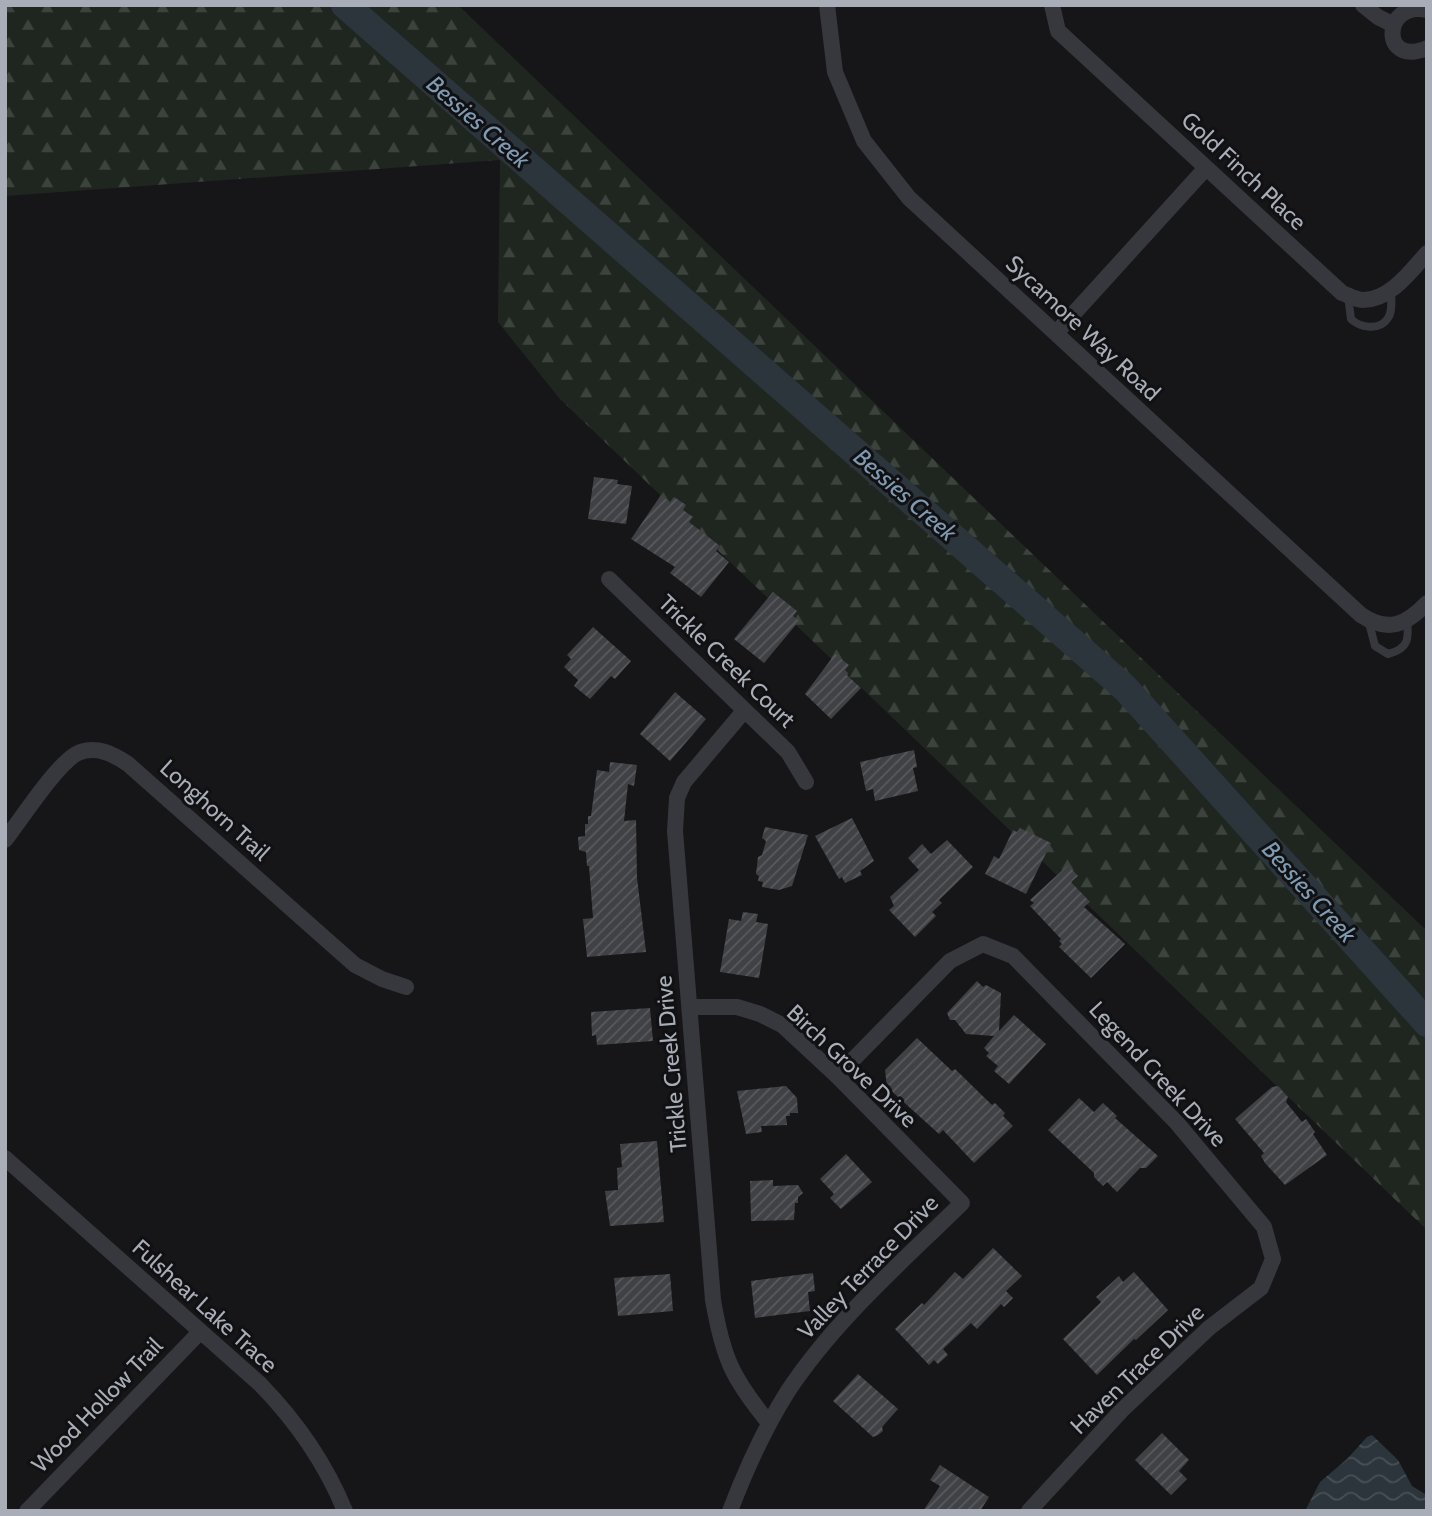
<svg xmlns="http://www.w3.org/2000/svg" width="1432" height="1516" font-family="Cabin,sans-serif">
<defs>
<pattern id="forest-firs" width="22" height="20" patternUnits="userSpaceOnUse" patternTransform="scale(1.75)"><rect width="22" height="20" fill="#1e261f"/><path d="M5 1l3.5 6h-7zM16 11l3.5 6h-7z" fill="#3c433d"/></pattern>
<pattern id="water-waves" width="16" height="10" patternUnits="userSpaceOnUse" patternTransform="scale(1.75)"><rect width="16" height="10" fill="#2c353c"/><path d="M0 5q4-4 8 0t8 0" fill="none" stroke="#485056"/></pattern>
<pattern id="building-hatch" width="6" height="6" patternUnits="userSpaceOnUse" patternTransform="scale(1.75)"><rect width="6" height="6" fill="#404145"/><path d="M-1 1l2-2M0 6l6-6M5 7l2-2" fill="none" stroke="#595a5e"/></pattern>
</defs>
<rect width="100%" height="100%" fill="#161618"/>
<path fill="url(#forest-firs)" d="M5,5h453l969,926v299l-867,-831 -62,-77 2,-162 -495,36z"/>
<path fill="url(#water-waves)" d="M1372,1435l26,25 14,26 13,8 1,17h-121l15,-29 27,-23 20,-22z"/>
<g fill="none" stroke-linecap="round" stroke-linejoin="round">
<path stroke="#2c353c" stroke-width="28" d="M345,5l780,683 302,335"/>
</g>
<path fill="url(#building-hatch)" d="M594,477l24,3 -1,4 15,2 -6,38 -38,-5z
M661,495l9,7 4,-5 12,8 -3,5 10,7 -4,5 31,24 -4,5 13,11 -28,35 -31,-24 5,-6 -44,-28z
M773,592l24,19 -4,5 6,5 -35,42 -30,-24z
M593,627l38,34 -16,18 -4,-3 -21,23 -16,-13 4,-6 -14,-13 7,-8 -4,-4z
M835,654l14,11 -4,5 3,3 -1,2 14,13 -30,31 -26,-25z
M675,692l31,27 -36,42 -30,-27z
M914,750l3,17 -4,1 5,23 -43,10 -2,-12 -7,2 -6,-29z
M610,762l27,3 -3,21 -6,-2 -4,37 12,-1 1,58 9,74 -59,5 -4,-38 10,-1 -4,-52h-2l-1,-14 -7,-2 -1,-13 7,-1v-12h3v-8h3l6,-46 12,2z
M852,818l22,43 -14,10 2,4 -17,8 -3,-6 -3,2 -24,-43z
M765,827l43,8 -16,51 -13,4 -17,-3 1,-5 -5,-1 1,-5 -3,-2 2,-17 4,-2 4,-14 -4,-3z
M1020,828l31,15 -25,51 -41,-20 9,-18 5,3 14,-29 4,2z
M947,840l26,27 -34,33 3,3 -10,9 4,4 -21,21 -26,-27 5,-4 -4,-9 29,-27 -11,-12 14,-14 9,10z
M1068,865l10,11 -7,6 19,20 -6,5 41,37 -34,34 -32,-31 3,-3 -3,-3 2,-2 -31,-33 4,-3 -4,-3z
M743,912l15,2 -2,8 12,2 -9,54 -39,-6 9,-53 12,2z
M977,981l6,6 3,-2 15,8 -2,38 15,-16 32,29 -37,40 -15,-13 4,-5 -12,-10 3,-3 -5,-5 10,-12 -28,-2 -11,-14h-5l-3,-7z
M650,1008l3,33 -56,4 -1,-10 -4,1 -1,-24z
M917,1038l35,33 3,-2 37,36 3,-2 10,10 -2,3 10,10 -39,37 -31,-33 -4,4 -52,-47 -2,-17z
M786,1086l11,12 1,15h-8v3h-4l1,9 -26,1 1,6 -16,2 -9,-43z
M1278,1086l10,11 -2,5 16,20 4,-3 9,13 -2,2 14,21 -42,30 -20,-22 -4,-7 3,-3 -29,-34 37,-32z
M1079,1098l15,14 9,-9 14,13 -2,2 43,38 -12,12h-6l-23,24 -10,-10 -4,4 -9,-9v-4l-46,-43z
M657,1141l7,81 -54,4 -5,-35 13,-1 -1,-22 5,-1 -2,-23z
M846,1154l26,28 -31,27 -11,-11 4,-4 -14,-15z
M773,1180v6l25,-1 5,8 -5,4v6h-3l-1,17 -43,1 -1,-40z
M993,1248l29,28 -16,15 7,7 -9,9 -3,-3 -24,25 -6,-6 -28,26 5,6 -10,9 -4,-4 -5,5 -34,-36 27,-26 2,2 31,-33 8,7z
M1134,1272l34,38 -32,30 -2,-1 -37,36 -34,-36 38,-37 -5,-5 23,-21 4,6z
M813,1273l2,18 -7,1 2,19 -55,7 -4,-37z
M670,1274l3,37 -55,5 -4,-38z
M858,1374l40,35 -16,18 1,4 -5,4 -5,2 -40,-36z
M1162,1433l27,27 -10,11 8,8 -16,16 -36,-35z
M940,1465l49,32 -9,14h-57l17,-25 -10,-6z"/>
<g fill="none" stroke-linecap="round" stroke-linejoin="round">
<path stroke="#37383d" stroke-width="8" d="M1348,296l3,23c9,9 29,12 37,-1 5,-7 3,-20 3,-29
M1368,619l7,27 13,8c21,-5 21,-16 19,-35"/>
<path stroke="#37383d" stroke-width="16" d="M827,5l8,67 29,69 45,57 452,417c27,18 45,10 66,-12
M1052,5l6,26 284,262c6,2 15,7 21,7 27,0 48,-29 64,-47
M1363,5l15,12 14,7
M1427,10c-45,-10 -47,58 0,38
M1056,333l150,-165
M609,579l179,173 18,30
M744,711l-60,71 -7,16 -2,33 38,469c10,58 19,78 56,123
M5,840c15,-19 53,-78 73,-87 18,-8 35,1 50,11l227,201 27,14 24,8
M690,1007h47l23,7 22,11 55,51 125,127c-61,60 -127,117 -174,188 -24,38 -42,78 -58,120
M837,1076l113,-115 33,-17 30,12 164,167 87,104 9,32 -12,29 -52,40 -88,83 -92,100
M5,1158l255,226c36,37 65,78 85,127
M27,1511l173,-179"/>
</g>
<g text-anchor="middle" stroke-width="6" stroke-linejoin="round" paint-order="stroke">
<g font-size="23" fill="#a8adb8" stroke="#111113">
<text transform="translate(1244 171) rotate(43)" y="8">Gold Finch Place</text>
<text transform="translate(1083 328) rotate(43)" y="8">Sycamore Way Road</text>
<text transform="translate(727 661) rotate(44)" y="8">Trickle Creek Court</text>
<text transform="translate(215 810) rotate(42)" y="8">Longhorn Trail</text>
<text transform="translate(671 1064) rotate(-95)" y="8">Trickle Creek Drive</text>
<text transform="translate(852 1066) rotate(43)" y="8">Birch Grove Drive</text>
<text transform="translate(1158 1074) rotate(47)" y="8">Legend Creek Drive</text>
<text transform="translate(868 1267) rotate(-46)" y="8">Valley Terrace Drive</text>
<text transform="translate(205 1306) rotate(42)" y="8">Fulshear Lake Trace</text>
<text transform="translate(1137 1369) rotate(-44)" y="8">Haven Trace Drive</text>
<text transform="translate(97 1405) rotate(-46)" y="8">Wood Hollow Trail</text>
</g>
<g font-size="24" font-style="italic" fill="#7f9bb3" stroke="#111113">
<text transform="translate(478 122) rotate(41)" y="8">Bessies Creek</text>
<text transform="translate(905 495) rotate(41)" y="8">Bessies Creek</text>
<text transform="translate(1309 892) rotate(48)" y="8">Bessies Creek</text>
</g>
</g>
<rect width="1432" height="1516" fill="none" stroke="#a8adb8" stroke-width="14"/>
</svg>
